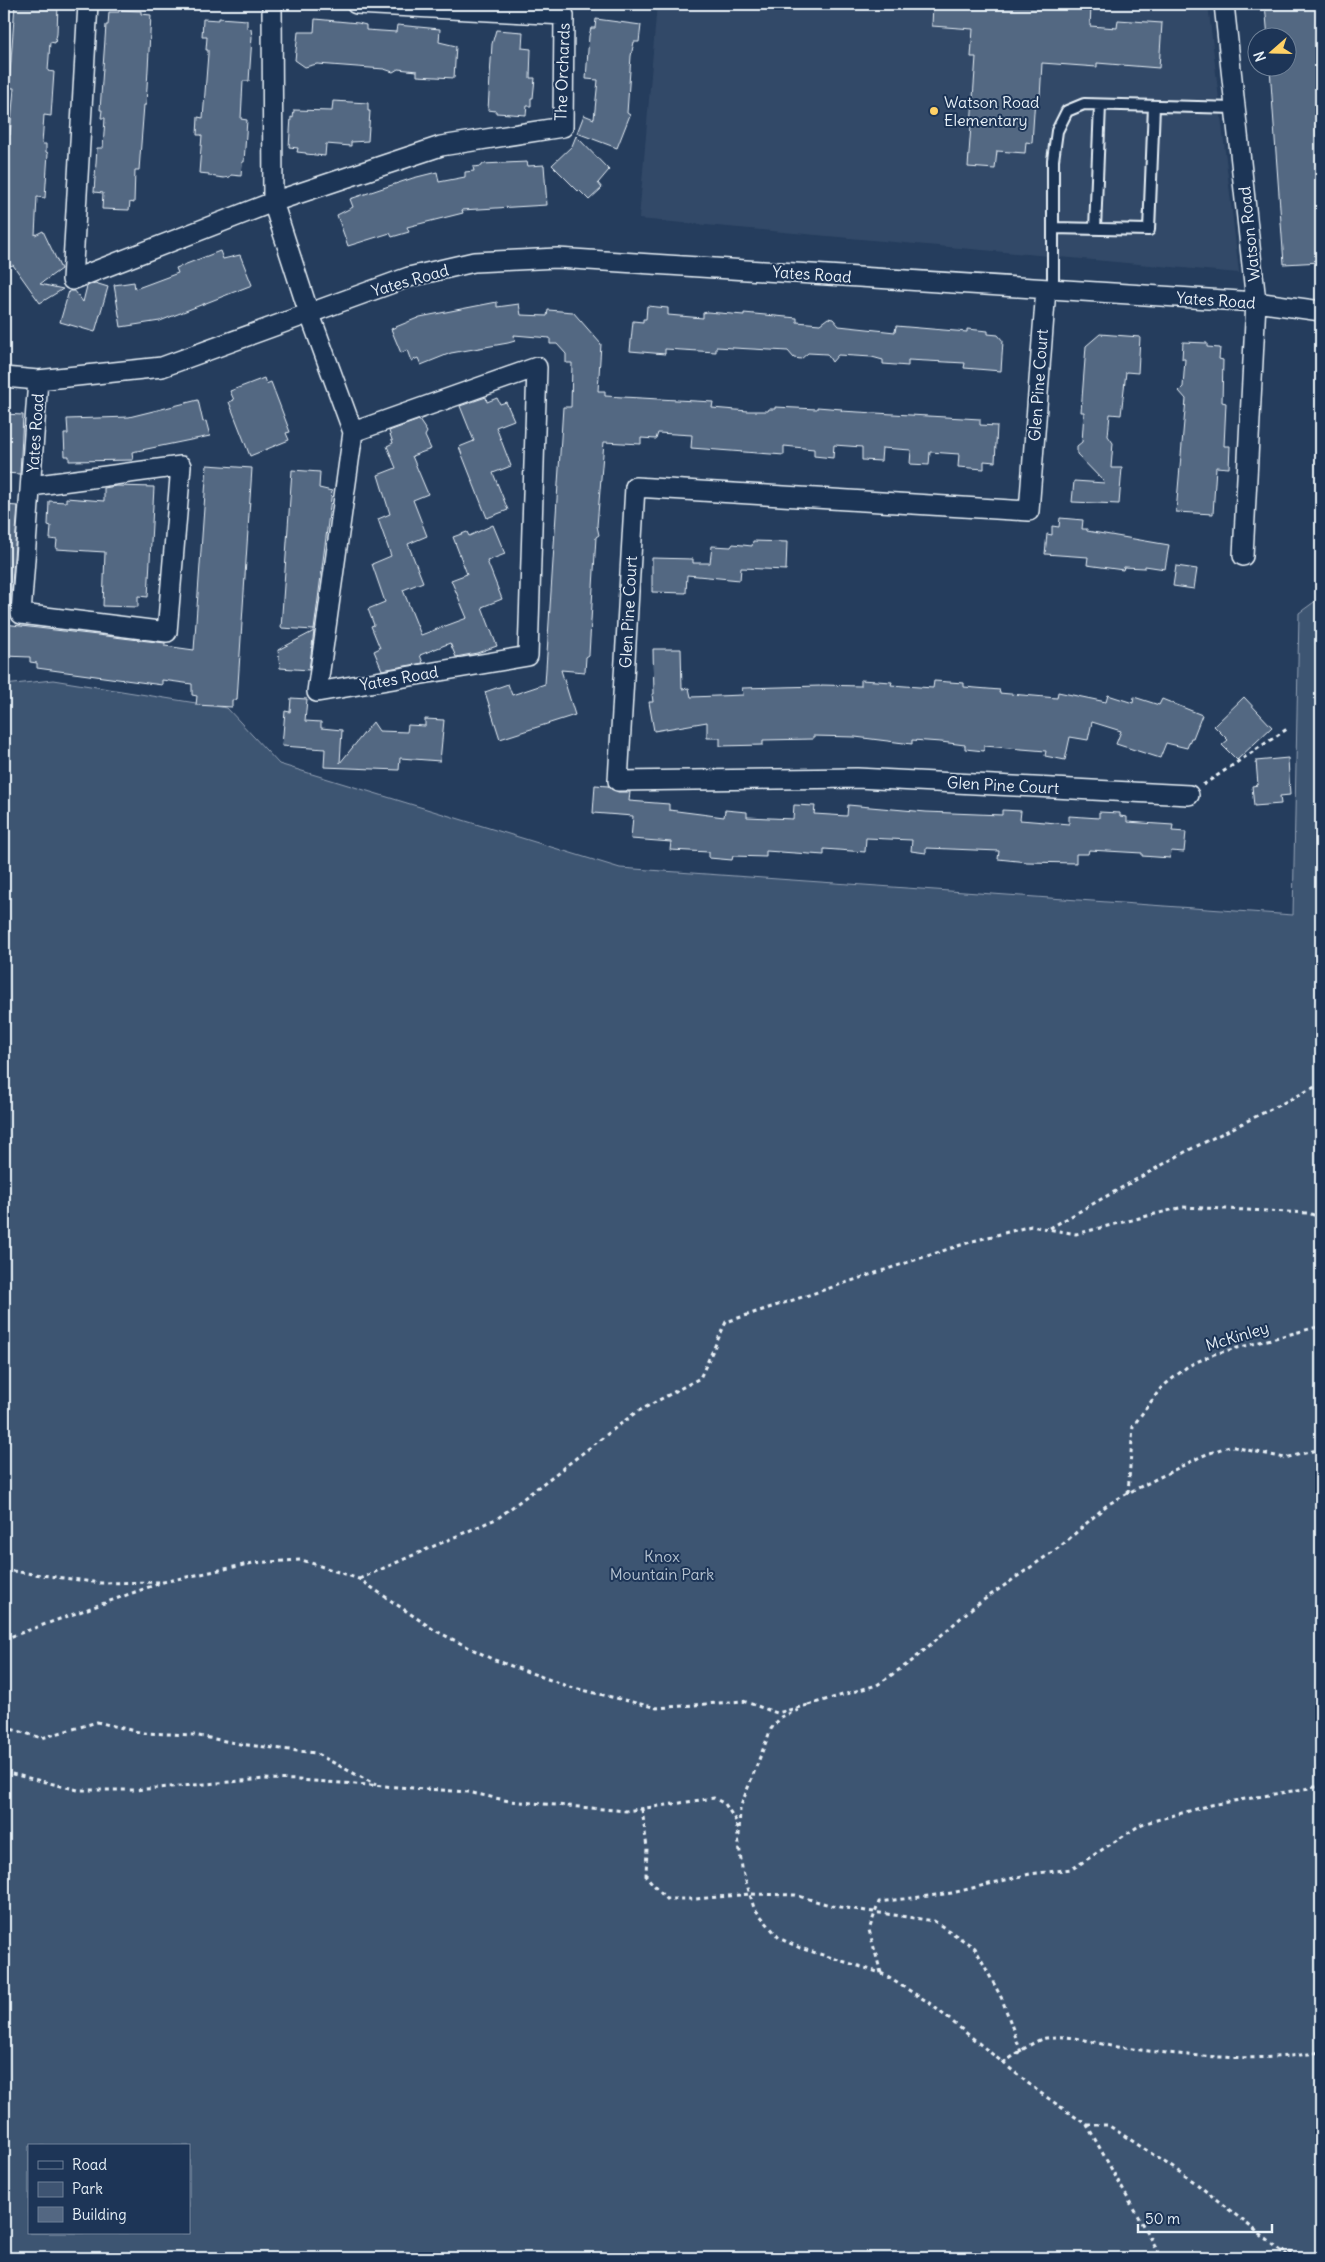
<svg xmlns="http://www.w3.org/2000/svg" width="1325" height="2262" font-family="Delius,sans-serif">
<rect width="100%" height="100%" fill="#253d5d"/>
<filter id="ink" filterUnits="userSpaceOnUse"><feTurbulence type="fractalNoise" baseFrequency=".02" numOctaves="2"/><feDisplacementMap in="SourceGraphic" scale="10" xChannelSelector="R" yChannelSelector="G"/><feConvolveMatrix kernelMatrix="1 2 1 2 8 2 1 2 1" color-interpolation-filters="sRGB"/></filter>
<g filter="url(#ink)">
<path fill="#334a68" d="M657,4h551l31,269 -600,-54z"/>
<path fill="#3e5472" stroke="#93a2b5" fill-rule="evenodd" d="M1321,597v1661h-1317v-1573l49,-5 174,28 52,56 341,104 673,47 6,-302zM29,2146h160v87h-160z"/>
<path fill="#536782" stroke="#e8f1f8" d="M15,4h43l-1,30 -2,9 -5,-1 -2,29 6,1 -3,44 -7,-1 -2,29h4v8l2,1 -3,45 -8,-1 -2,38 8,-4 18,38 -21,15 23,5 -23,14 -27,-38 -3,1 -2,-4 -4,2v-110l1,-20 5,1 4,-47h-5z
M933,4h148v4h10l-1,18 27,2 1,-8 44,3 -3,45 -62,-5v4l-55,-4 -2,34h-5l-3,46 -6,-1 -1,11 -28,-2 -2,18 -27,-2 8,-110h-5l2,-28 -41,-3z
M1265,4h56v258l-37,2 -14,-195 18,-1v-30h-20z
M119,10l22,1v3l10,1 -5,90h-2l-5,65h-4l-1,33 -4,-1 -1,8 -27,-1 1,-16 -9,-1 3,-44h6l2,-30h-4l1,-8h-2l6,-85h2l1,-13h10z
M219,18l28,2v8l4,1 1,8 -3,44h-6l-2,38 6,1 -3,42h-2l-1,14 -10,-1 -1,2 -6,1 -15,-2v-2l-10,-1 3,-38h-5l1,-18 5,1 5,-64v-4h-2l1,-13h-5l1,-18 16,1z
M315,19l43,4 8,2v5l30,2 1,-7 43,4 -1,13 17,4 -2,32 -37,-2v-5l-19,-2 -5,3 -9,-3 -67,-5 -12,3 -10,-7 3,-28h16z
M596,19l45,6 -2,17h-5l-3,14 -4,57 3,2 -13,33 -40,-15 7,-18 10,4 4,-39 -12,-1 3,-43 2,-8h4z
M496,30l27,2 -1,16 9,1 -1,29h5l-2,20h-2v8h-4l-1,9 -30,-2v-2l-8,-1 4,-66z
M333,101l35,2v8h2l-2,30 -17,1v4l-25,-2 -1,12 -19,-2v-1l-9,-1 1,-4 -9,-1 2,-30 2,1 1,-8 38,1z
M576,136l33,34 -11,13 4,5 -13,12 -10,-10 -1,1 -26,-26 20,-19z
M527,162l1,4 16,-1 3,40 -85,5 1,3 -56,14 2,5 -17,5 -2,-4 -42,13 -11,-31 16,-8 -3,-8 63,-21 24,-6 2,10 26,-5v-5l9,-1 -1,-4 9,-1v-2z
M220,251l3,8 17,-4 12,30 -92,36 -39,6 -7,-42 20,-3 1,7 43,-16 -2,-5z
M95,283l13,4 -13,45 -35,-10 9,-31h6l8,11 4,-16z
M497,302v5l22,-3 2,11 26,1 1,-6 25,2 28,32 -3,47h7v5l108,6 -1,6 36,3h20l1,-2h6v-2l42,2v-2l25,2 -1,2 139,8v6l17,1 -2,36 -11,-1v8l-26,-2 1,-13 -29,-2 -1,13 -19,-1 1,-14 -29,-2 -1,13 -19,-1v-13l-28,-2 -1,13 -19,-2v-7l-30,-3v9l-93,-7 1,-13 -34,-2 -2,6 -15,-1v6l-37,-2 -7,84 2,9 -3,2 -7,118 -3,2 -1,15 -24,-2 14,45 -75,24 -15,-47 23,-8 4,11 33,-11 18,-277h8l1,-44h-6v-9l-9,-10h-7v-6l-36,-3 1,6 -7,2 -57,10 -30,12 -3,-7 -7,3 -4,-11 -6,3 -10,-24 29,-12z
M647,306l21,2v7l35,3v-5l4,-1 37,3v-2l53,5v4l23,2 8,-6 5,1 6,7 56,6 1,-6 71,6v-3l21,2v3l10,1 5,6 -2,30 -37,-3 1,-5 -57,-3v6l-25,-2v-4l-11,-3 -34,-2 -6,7 -5,-8 -19,-1 -7,6 -7,-1 -6,-7 -72,-4v5l-51,-3v5l-35,-3 3,-30 10,1v-3h3z
M1100,334l40,3 -2,36 -12,-1 -5,43 -11,-1 -2,22 5,7 -2,25h11l-3,36 -47,-2 2,-21 31,2 -28,-29v-8l5,-4 2,-30h-3l5,-66z
M1183,342l24,1v4l13,1 -1,11 4,1 -1,42 4,1 -2,43h6l-1,22 -13,-1 -3,47 -37,-2 10,-113 -7,-8 4,-4 2,-28h-3z
M264,378l2,6 5,-2 19,50 -4,1 3,7 -39,16 -21,-54 5,-2 -4,-9z
M486,397l1,5 10,-4 3,6 6,-2 8,18 -18,7 15,39 -18,7 15,37 -21,8 -28,-71 15,-6 -14,-35z
M198,400l5,22 3,-1 4,15 -78,16 1,8 -64,1v-5h-4l-1,-22h4l-1,-15 62,-2z
M4,414l19,1 -3,59 -16,-1z
M419,420l8,12 -2,4 6,13 -19,7 16,38 -15,6 14,36 -19,8 15,38 -20,8 18,45 46,-17 -16,-38 16,-6 -14,-37 14,-5 2,4 24,-11 12,29 -18,7 15,38 -20,8 15,39 -20,7 -21,4 -6,-14 -30,12 3,8 -41,7 -8,-19 6,-3 -9,-22 3,-1 -6,-16 17,-7 -13,-38 19,-8 -13,-37 12,-5 -12,-39 18,-7 -9,-22 6,-3 -4,-12z
M207,465l45,3 -15,232h-5v7l-36,-2 1,-9 -5,-1v-11l-30,-4v5l-125,-17v-5l-7,-1v-5l-26,-1v-32l161,19v3l29,4z
M292,470l28,2 -1,16 13,3 -18,139 -33,-2z
M116,486l38,1 -6,110 -10,-1v11l-35,-1 2,-54 -49,-3 1,-9 -7,-1 1,-13 -3,-1 1,-24 17,1v-4l38,3v-13z
M4,505l14,1 -8,104h-6z
M1060,518l23,2 -1,9h5v2l82,14 -4,24 -20,-3v2l-21,-1 -1,3 -36,-5 1,-8 -43,-3 2,-20 5,1v-9l7,1z
M753,541l34,1 -1,28 -45,-2 -1,12 -53,-5 -1,18 -34,-1v-34l41,1v4h17l2,-17 19,1 2,-3 19,2z
M1176,566l21,3 -3,20 -21,-3z
M314,631l-5,39 -29,-2 -2,-18z
M653,649h28l1,40 7,-1 2,9 52,-2 -1,-7 79,-2v-1l40,1v-6l31,2 -1,3 42,3 1,-7 30,2v4l36,3 -1,3 58,5 1,-6 48,10 2,-7 25,8 1,-6 25,8 3,-6 40,16 -9,23h-2l-4,10 -21,-5 -6,15 -44,-14 5,-13 -29,-9 -4,18 -18,-3 -5,23 -20,-4 1,-5 -62,-5v5l-19,-2v-4l-24,-3 -29,-2v4l-57,-7 -42,-1v3l-50,1v5l-43,1v-8h-13v-16l-53,9 -5,-29h4l-1,-8h2z
M1244,697l28,30 -35,33 -15,-15 6,-5 -14,-14z
M291,698l16,1 -2,22 16,1v6l21,2 -2,33 33,-41 6,9 28,1 1,-7 17,1v-7l19,1 -4,41 -40,-3 -1,12 -75,-3 1,-18 -43,-3 3,-35 5,1z
M1288,758l2,37 -10,1 1,8 -27,2 -2,-20 6,-1 -2,-24z
M595,785l13,1 10,6h12l-1,9 40,3v6l55,7 1,-7 22,2v5l46,2 1,-14 21,1 -1,8 33,2 1,-11 78,7 76,3v-5l19,1 -1,9 49,4v-8l30,2v-6l21,1v3l7,1v5l46,3 -1,6 14,1 -2,20 -13,-1 -1,7 -28,-2v-3l-53,-3 -1,4h-12v9l-49,-1 -29,-3 1,-8 -73,-3v5l-15,-2 1,-11 -46,-2 -1,14 -41,-3v6l-58,-4v6l-33,-1 -1,4 -23,-2v-6l-39,-2 1,-8 -40,-3 2,-23 -40,-3z"/>
<g fill="none" stroke-linecap="round" stroke-linejoin="round">
<defs>
<path id="lane" d="M1053,228l96,2 5,-124
M1095,229l5,-124
M1053,289v-129l4,-29 10,-20 17,-7 151,4"/>
<path id="street" d="M88,4l-16,276 201,-78 168,-56 122,-19 1,-112 -208,-11
M272,4l1,198 32,99 48,131 -36,260 211,-36 9,-289 -184,65
M1224,4l32,298 -13,254
M1046,289l-17,222 -394,-24 -17,294 239,-3 332,17
M4,377l34,3 124,-13 247,-90 65,-15 83,-4 699,44 65,9
M31,486l150,-20 -14,166 -146,-18 17,-234"/>
</defs>
<use href="#lane" stroke="#e8f1f8" stroke-width="14"/>
<use href="#street" stroke="#e8f1f8" stroke-width="22"/>
<path stroke="#e8f1f8" stroke-width="3" stroke-dasharray="4 4" stroke-linecap="butt" d="M1203,785l84,-56
M1050,1228l135,-76 136,-68
M1128,1493l5,-67 28,-38 27,-22 26,-12 107,-28
M4,1570l97,13 59,-1
M359,1579l139,-61 137,-105 65,-35 26,-56 247,-81 58,-15 45,8 107,-27 126,6 12,5
M4,1639l159,-57 90,-19 49,-3 57,19 75,51 58,29 78,28 87,21 86,-7 34,12 31,-8
M808,1705l69,-20 35,-24 60,-53 89,-62 46,-41 21,-12 74,-37 27,-10 56,12 36,-9
M4,1727l38,11 55,-16 46,11 51,2 46,9 75,9 61,32
M4,1772l74,18h56l131,-11 34,1 169,12 41,9 117,10 88,-13 11,6 11,17 6,47 12,40 25,30 21,10 81,25 47,29 111,90 48,33 74,133
M642,1809l5,39 -1,28 20,23h30l54,-5 45,1 38,11 101,15 41,27 27,51 19,53
M739,1836l1,-28 31,-79 10,-12 17,-7
M881,1973l-12,-43 10,-28 73,-9 78,-19 42,-5 70,-45 69,-19 110,-19
M1003,2063c11,-7 31,-23 43,-25 28,-5 50,7 78,10 63,8 134,15 197,4
M1087,2125h21l85,56 97,77
M1281,2251l40,6"/>
<use href="#lane" stroke="#1d3557" stroke-width="10"/>
<use href="#street" stroke="#1d3557" stroke-width="19"/>
</g>
</g>
<circle fill="#ffd166" stroke="#1d3557" stroke-width="2" cx="934" cy="111" r="5"/>
<g text-anchor="middle" stroke-width="4" stroke-linejoin="round" paint-order="stroke">
<g font-size="16" fill="#e8f1f8" stroke="#1d3557">
<text transform="translate(562 72) rotate(-88)" y="6">The Orchards</text>
<text transform="translate(1249 234) rotate(-96)" y="6">Watson Road</text>
<text transform="translate(812 274) rotate(4)" y="6">Yates Road</text>
<text transform="translate(410 280) rotate(-16)" y="6">Yates Road</text>
<text transform="translate(1216 300) rotate(4)" y="6">Yates Road</text>
<text transform="translate(1038 385) rotate(-86)" y="6">Glen Pine Court</text>
<text transform="translate(35 433) rotate(-86)" y="6">Yates Road</text>
<text transform="translate(628 612) rotate(-87)" y="6">Glen Pine Court</text>
<text transform="translate(399 678) rotate(-10)" y="6">Yates Road</text>
<text transform="translate(1003 785) rotate(3)" y="6">Glen Pine Court</text>
<text transform="translate(1237 1336) rotate(-17)" y="6">McKinley</text>
</g>
<g font-size="16" fill="#e8f1f8" stroke="#1d3557" text-anchor="start">
<text x="944" y="108">Watson Road<tspan x="944" dy="18">Elementary</tspan></text>
</g>
<g font-size="16" fill="#b5c2d0" stroke="#1d3557">
<text x="662" y="1562">Knox<tspan x="662" dy="18">Mountain Park</tspan></text>
</g>
</g>
<rect width="1325" height="2262" fill="none" stroke="#1d3557" stroke-width="20"/>
<rect x="10" y="10" width="1305" height="2242" fill="none" stroke="#e8f1f8" stroke-width="2" filter="url(#ink)"/>
<rect x="28" y="2144" width="162" height="90" fill="#1d3557" stroke="#6e8097"/>
<rect x="38" y="2161" width="25" height="8" fill="#1d3557" stroke="#6e8097"/>
<text x="72" y="2170" font-size="15" fill="#e8f1f8">Road</text>
<rect x="38" y="2182" width="25" height="15" fill="#3e5472" stroke="#6e8097"/>
<text x="72" y="2194" font-size="15" fill="#e8f1f8">Park</text>
<rect x="38" y="2207" width="25" height="15" fill="#536782" stroke="#6e8097"/>
<text x="72" y="2220" font-size="15" fill="#e8f1f8">Building</text>
<g transform="translate(1272 52) rotate(250)"><circle r="24" fill="#1d3557" stroke="#6e8097"/>
<path d="M0-4L9 19L0 12L-9 19Z" fill="#ffd166"/>
<text y="-8" font-size="14" font-weight="bold" text-anchor="middle" fill="#e8f1f8">N</text>
</g>
<path d="M1138 2224v8h134v-8" fill="none" stroke="#e8f1f8" stroke-width="2.5"/>
<text x="1145" y="2224" font-size="15" fill="#e8f1f8" stroke="#1d3557" stroke-width="4" paint-order="stroke">50 m</text>
</svg>
